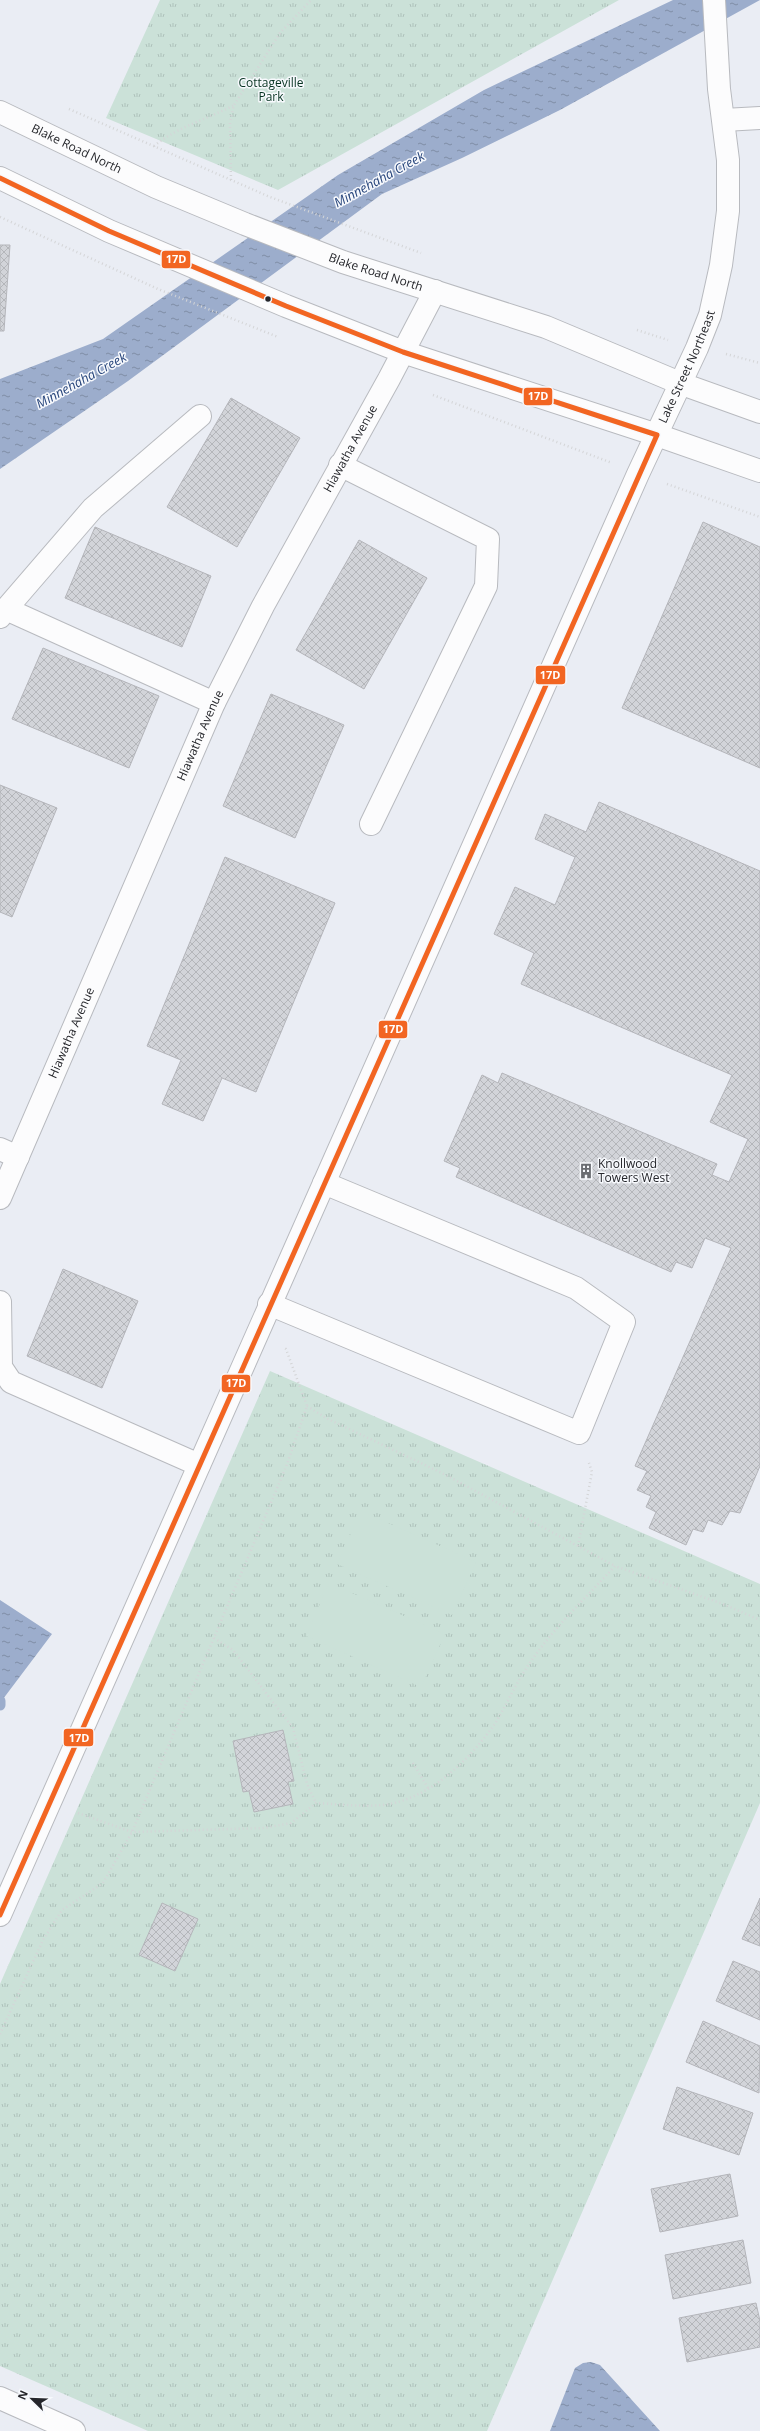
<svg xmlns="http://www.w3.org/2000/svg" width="760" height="2431" font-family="'Open Sans',sans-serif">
<defs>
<pattern id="grass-tufts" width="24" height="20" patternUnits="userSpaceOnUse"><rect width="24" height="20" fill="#cbe1d8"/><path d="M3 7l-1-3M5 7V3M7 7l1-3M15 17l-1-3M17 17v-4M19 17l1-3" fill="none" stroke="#aec1ba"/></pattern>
<pattern id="water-ripples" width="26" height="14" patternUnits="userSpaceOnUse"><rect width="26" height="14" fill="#9cadcc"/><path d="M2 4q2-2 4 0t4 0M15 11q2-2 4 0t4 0" fill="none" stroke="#7f8da6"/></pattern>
<pattern id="building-cross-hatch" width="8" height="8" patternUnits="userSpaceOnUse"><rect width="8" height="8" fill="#d2d4d9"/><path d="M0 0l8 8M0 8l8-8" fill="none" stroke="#b4b6ba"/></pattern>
</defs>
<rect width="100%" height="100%" fill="#eaedf4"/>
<path fill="url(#grass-tufts)" d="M160,0h459l-341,190 -172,-72z
M270,1371l490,213v219l-273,628h-339l-148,-65v-382z"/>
<path fill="#cbe1d8" d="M361,1511l115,51 -24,53 -115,-51z
M329,1583l116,51 -24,53 -115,-51z"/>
<path fill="url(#water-ripples)" d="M673,0h87l-200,110 -98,48 -80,36 -254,187 -128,88v-90l103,-40 235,-164 146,-85z
M0,1600l52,34 -52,69z
M591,2362l9,3 60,66h-110l25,-63 8,-5z"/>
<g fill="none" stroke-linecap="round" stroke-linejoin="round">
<path stroke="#9cadcc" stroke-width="11" d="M0,1701v4"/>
</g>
<path fill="url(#building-cross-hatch)" stroke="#b4b5ba" d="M0,245h10l-6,86h-4z
M231,398l69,40 -63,109 -70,-40z
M703,522l57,25v221l-138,-60z
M95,527l116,49 -29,71 -117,-49z
M359,540l68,38 -63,111 -68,-39z
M43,648l116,48 -30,72 -117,-49z
M271,694l73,31 -49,113 -72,-32z
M0,785l57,23 -45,109 -12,-5z
M599,802l161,69v595l-20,47 -10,-2 -8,14 -14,-5 -5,12 -10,-3 -7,16 -37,-17 7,-16 -10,-5 5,-11 -14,-6 10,-19 -12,-5 96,-218 -26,-10 -13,30 -16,-6 -5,10 -215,-95 4,-9 -16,-7 38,-86 16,8 4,-10 215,91 -5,11 17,7 19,-43 -38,-17 22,-47 -211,-91 13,-31 -40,-19 21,-47 40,18 20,-48 -40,-18 10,-25 41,18z
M225,857l110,46 -79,189 -34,-14 -19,43 -41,-17 19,-44 -34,-14z
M63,1269l75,32 -36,87 -75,-32z
M283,1730l11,51 -6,1 5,22 -39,8 -5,-21 -6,1 -10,-51z
M760,1898v48l-18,-7z
M162,1903l36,16 -23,52 -36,-16z
M733,1961l27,11v48l-44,-19z
M703,2021l57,25 -1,47 -73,-31z
M677,2087l76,26 -14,42 -76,-26z
M730,2174l8,42 -78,16 -9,-43z
M743,2240l8,43 -78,16 -8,-44z
M756,2303l4,18v26l-73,15 -8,-44z"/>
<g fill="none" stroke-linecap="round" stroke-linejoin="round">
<defs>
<g id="minor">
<path id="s1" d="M0,112l156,75 89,37 98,38 203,65 136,57 78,28"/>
<path d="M724,120l36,-2"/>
<path d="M0,178l109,53 177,75 117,46 254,83 103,36"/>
<path d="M340,465l148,74 -2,47 -115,238"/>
<path d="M6,609l87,-101 107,-92"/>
<path d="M0,617l6,-8 208,94"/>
<path d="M0,1149l18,8"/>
<path id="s2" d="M0,1198l214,-495 49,-97 126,-227 46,-88"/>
<path d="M0,1302l1,65 10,15 188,83"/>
<path d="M269,1304l310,129 45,-111 -48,-34 -252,-105"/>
<path id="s3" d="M0,1915l638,-1441 59,-126 13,-33 11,-50 7,-54v-51l-9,-71 -5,-89"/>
<path d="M0,2398l74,33"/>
</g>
</defs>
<use href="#minor" stroke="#b8babf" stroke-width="24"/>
<path stroke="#d4d5d7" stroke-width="2.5" stroke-dasharray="1 3" stroke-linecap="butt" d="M69,109l201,88 151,56
M154,146c23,-19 54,-27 80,-41
M231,180l-1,-58 4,-17 46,-72 31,-33
M0,217l158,72 120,48
M637,330l31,10
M726,354l34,9
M433,395l179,68
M667,484l93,33
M307,1406l19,12 118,56 171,92
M578,1546l14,-74 -4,-12
M214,1638l19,12 60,78 14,56 9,19
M413,1763l15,25
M78,1813l54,19 132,-4 27,-5 25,-20c22,1 46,4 67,2 47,-6 85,-44 111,-80 11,-17 19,-36 30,-53 24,-39 60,-72 91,-106l108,38 37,16
M0,2034l43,-94 19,-30 41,-27 29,-51 154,-365 21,-61 -21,-57 -3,-2"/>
<use href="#minor" stroke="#fcfcfd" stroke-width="22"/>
<defs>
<path id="bus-1" d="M0,178l109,53 177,75 117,46 254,83 -657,1480"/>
</defs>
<use href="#bus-1" stroke="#f7f9fd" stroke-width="8"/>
<use href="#bus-1" stroke="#f26522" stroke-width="5"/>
</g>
<defs>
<symbol id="building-bare" viewBox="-9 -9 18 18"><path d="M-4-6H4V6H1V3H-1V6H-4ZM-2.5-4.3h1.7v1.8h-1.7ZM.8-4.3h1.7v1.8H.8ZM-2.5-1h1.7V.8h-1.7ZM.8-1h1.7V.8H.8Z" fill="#6a6c71" stroke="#f7f9fd" stroke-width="2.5" paint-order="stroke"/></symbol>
</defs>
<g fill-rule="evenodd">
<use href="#building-bare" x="575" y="1160" width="22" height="22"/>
</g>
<circle fill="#25262b" stroke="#f7f9fd" stroke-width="1.5" cx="268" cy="299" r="3.5"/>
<g text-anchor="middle" stroke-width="3" stroke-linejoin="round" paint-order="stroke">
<g font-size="12" fill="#073422" stroke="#f7f9fd">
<text x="271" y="87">Cottageville<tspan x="271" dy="14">Park</tspan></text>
</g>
<g font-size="12" fill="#25262b" stroke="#f7f9fd">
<text dy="4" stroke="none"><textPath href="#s1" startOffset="85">Blake Road North</textPath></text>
<text dy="4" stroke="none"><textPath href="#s1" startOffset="409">Blake Road North</textPath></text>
<text dy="4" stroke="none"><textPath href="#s3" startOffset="1694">Lake Street Northeast</textPath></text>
<text dy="4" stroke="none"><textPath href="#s2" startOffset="828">Hiawatha Avenue</textPath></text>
<text dy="4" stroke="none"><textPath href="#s2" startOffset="504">Hiawatha Avenue</textPath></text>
<text dy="4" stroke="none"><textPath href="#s2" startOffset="180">Hiawatha Avenue</textPath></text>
</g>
<g font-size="12" fill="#25262b" stroke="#f7f9fd" text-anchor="start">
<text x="598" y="1168">Knollwood<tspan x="598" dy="14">Towers West</tspan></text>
</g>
<g font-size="13" font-style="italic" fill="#28467c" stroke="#f7f9fd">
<text transform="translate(379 179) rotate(-29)" y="5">Minnehaha Creek</text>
<text transform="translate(81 380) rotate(-29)" y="5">Minnehaha Creek</text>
</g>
</g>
<g stroke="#f7f9fd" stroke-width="1.5">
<rect x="161" y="250" width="30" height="19" rx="4" fill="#f26522"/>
<rect x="523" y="387" width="30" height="19" rx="4" fill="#f26522"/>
<rect x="535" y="665" width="31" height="20" rx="4" fill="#f26522"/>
<rect x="378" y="1020" width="30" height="19" rx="4" fill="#f26522"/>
<rect x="221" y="1374" width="30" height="19" rx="4" fill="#f26522"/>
<rect x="63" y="1728" width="31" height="19" rx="4" fill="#f26522"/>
</g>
<g font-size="11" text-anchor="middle" font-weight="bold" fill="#fff">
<text x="176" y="263">17D</text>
<text x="538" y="400">17D</text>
<text x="550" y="679">17D</text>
<text x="393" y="1033">17D</text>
<text x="236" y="1387">17D</text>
<text x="79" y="1742">17D</text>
</g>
<g transform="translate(32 2399) rotate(293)" stroke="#f7f9fd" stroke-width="3" paint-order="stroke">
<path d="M0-3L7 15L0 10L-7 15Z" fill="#25262b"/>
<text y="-6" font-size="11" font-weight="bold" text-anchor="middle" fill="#25262b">N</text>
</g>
</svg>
